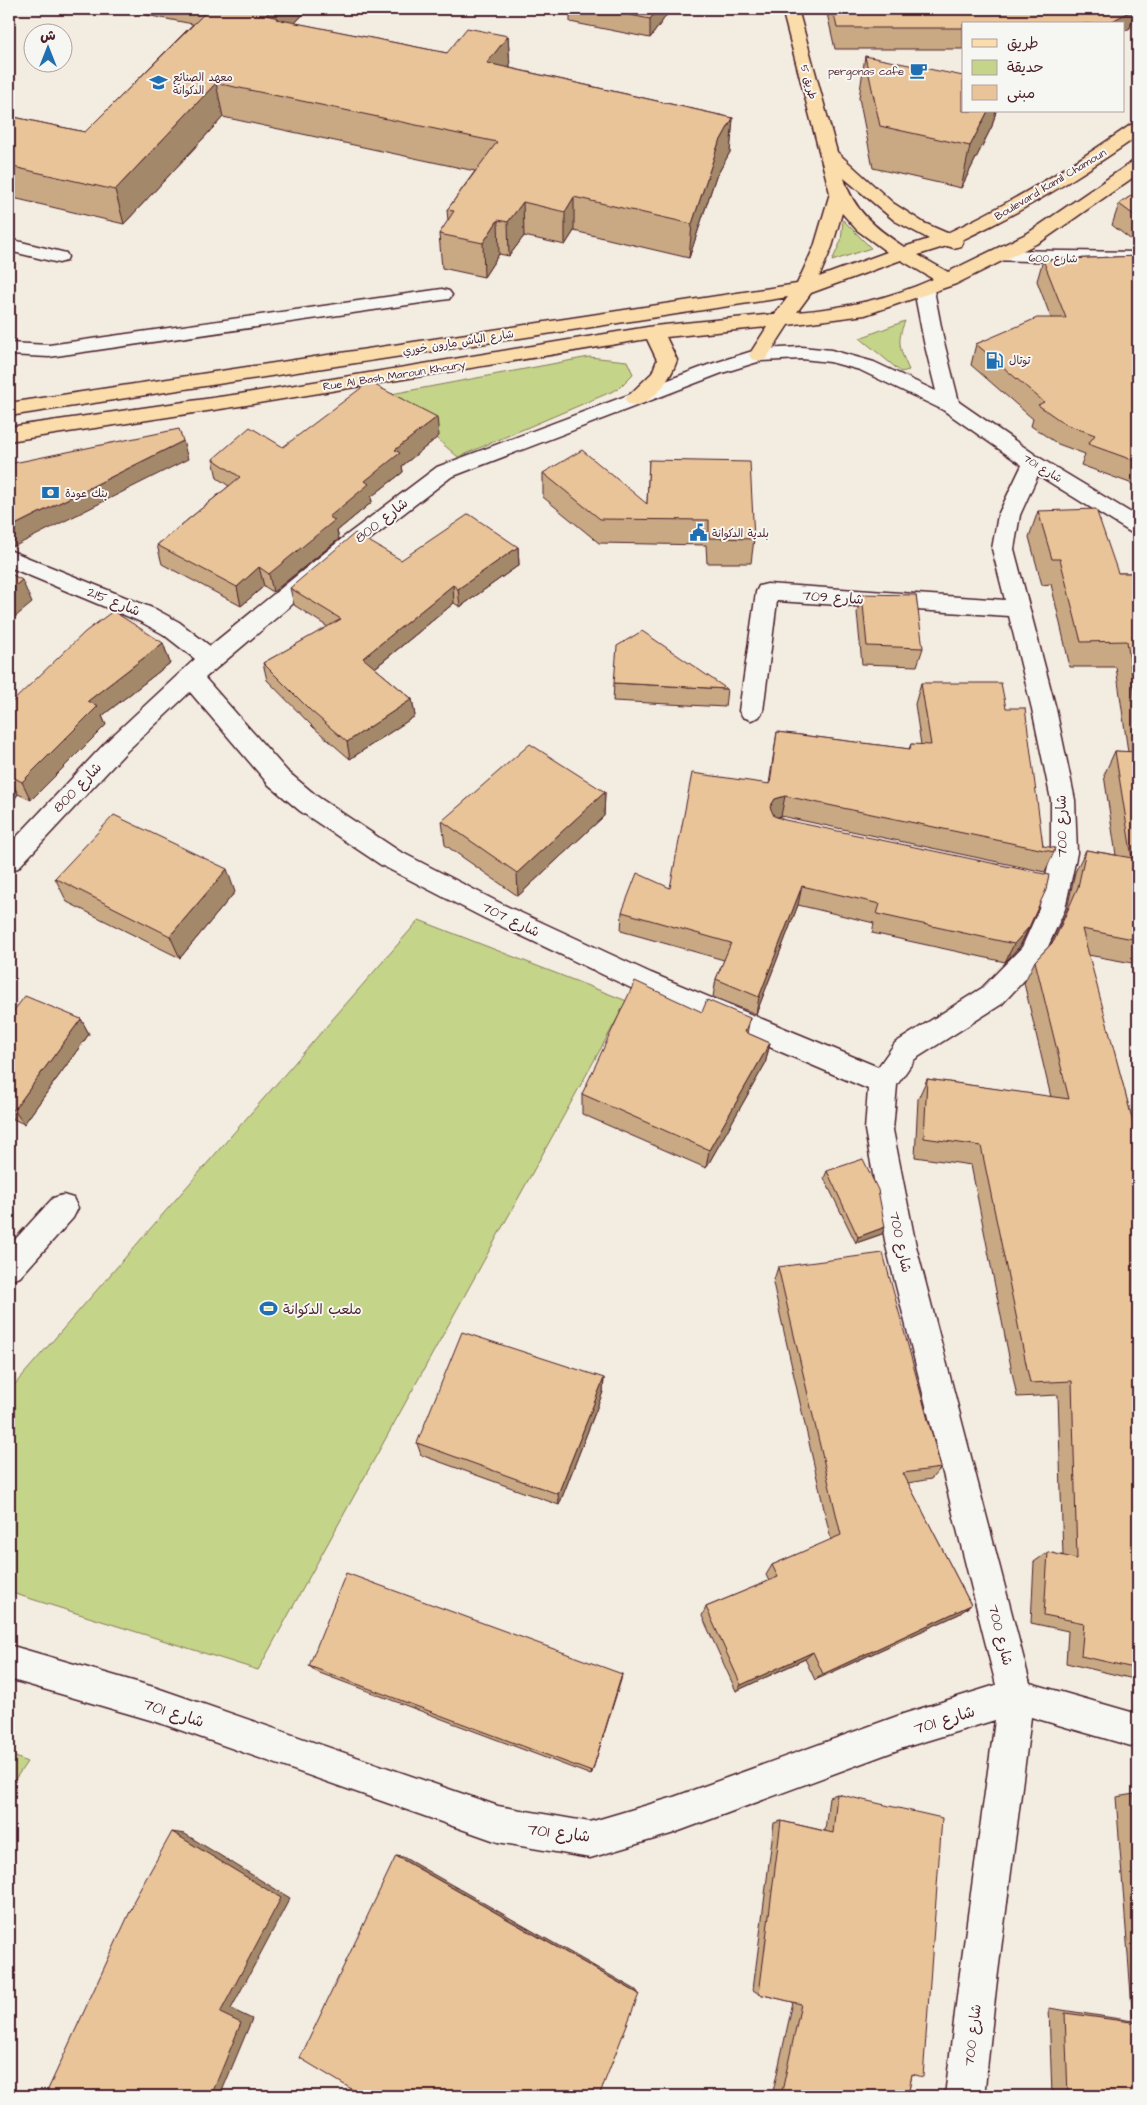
<svg xmlns="http://www.w3.org/2000/svg" width="1147" height="2105" font-family="'Architects Daughter','Playpen Sans Arabic',sans-serif">
<rect width="100%" height="100%" fill="#f3ece0"/>
<filter id="ink" filterUnits="userSpaceOnUse"><feTurbulence type="fractalNoise" baseFrequency=".02" numOctaves="2"/><feDisplacementMap in="SourceGraphic" scale="10" xChannelSelector="R" yChannelSelector="G"/><feConvolveMatrix kernelMatrix="1 2 1 2 8 2 1 2 1" color-interpolation-filters="sRGB"/></filter>
<g filter="url(#ink)">
<path fill="#c4d489" stroke="#877a5a" d="M843,220l28,28 -39,13 9,-20z
M905,321c-9,21 -5,29 4,49l-8,2 -41,-34z
M589,357l38,4 6,13 -15,15 -160,68 -72,-62z
M419,920l208,81 -369,669 -249,-78v-201z
M9,1754l18,8 -18,26z"/>
<g fill="none" stroke-linecap="round" stroke-linejoin="round">
<defs>
<path id="minor" d="M9,239l57,14 2,4 -2,4 -7,2 -50,-12z
M998,250l140,2v12l-147,-4 -2,-4 2,-4z
M924,284l7,2 3,4 10,52 15,60 81,56 98,59v17l-8,-2 -92,-57 -18,40 -6,34 42,160 19,91 2,53 -12,56 -24,53 -39,42 -87,55 -18,26 -4,45 23,116 114,437 108,31v34l-107,-31 -34,263 -13,116h-39l14,-116 36,-260 -92,28 -232,86 -81,24 -92,-16 -341,-120 -148,-43v-34l148,43 341,118 92,16 81,-24 232,-84 93,-29 -110,-439 -21,-116 3,-41 -235,-100 -149,-71 -103,-53 -81,-54 -31,-26 -79,-93 -63,59 -109,117 -9,3v-26l100,-106 86,-80 -32,-25 -22,-12 -132,-55v-17l148,60 22,12 31,24 134,-109 93,-70 271,-102 51,-16 43,-2 29,3 43,12 62,29 -12,-49 -10,-52 3,-4zM802,359l28,3 30,8 83,40 79,55 -24,50 -6,34 13,51 -238,-16 -8,2 -3,6 -17,119 4,6 8,3 8,-3 4,-6 14,-110 232,15 23,93 19,91v53l-12,56 -17,38 -40,41 -87,55 -17,24 -227,-94 -149,-69 -103,-53 -81,-54 -31,-26 -82,-93 155,-131 91,-70 271,-104 39,-12z
M442,289l7,2 3,4 -3,4 -400,58 -40,-2v-12l40,2z
M63,1195l10,3 5,10 -5,10 -53,59 -11,4v-35l44,-48z"/>
<path id="major" d="M782,9h16l39,143 56,51 31,20 23,10c65,-30 126,-68 185,-109l6,-1v13c-56,39 -114,75 -176,104l1,2 -2,4 -7,2 -7,-2 -29,9 30,17 80,-39 104,-71 6,-1v13l-96,67 -86,43 -91,31 -77,10 -22,34 -7,2 -7,-2 -3,-4 18,-28 -101,10 11,23c-6,19 -27,50 -49,44l-3,-5 27,-26 5,-13 -10,-21 -407,67 -231,35v-14l231,-33 414,-68 121,-12 13,-17 -779,119v-13l788,-119 17,-37 16,-54zM844,178l51,43 34,18 -25,8c-27,-18 -51,-36 -60,-69zM842,213l15,17 30,22 -68,25 13,-30zM901,260l32,19c-44,20 -89,29 -136,33l14,-19z"/>
</defs>
<use href="#minor" stroke="#4a1f2b" stroke-width="3"/>
<use href="#major" stroke="#4a1f2b" stroke-width="3"/>
<use href="#minor" fill="#f6f6f2" fill-rule="evenodd"/>
<use href="#major" fill="#faddab" fill-rule="evenodd"/>
</g>
<path fill="#c8a984" stroke="#4a1f2b" d="M114,9h194l-13,14 152,30 61,-17 2,32 223,50 -3,34 -15,27 -26,79 -115,-27 -9,14 -41,-9 -15,20 -10,-2 -15,23 -42,-9 -3,-34 9,-13 -1,-11 28,-39 -252,-54 -99,107 -115,-27v-81l76,16 108,-108z
M570,9h101l-21,29 -80,-16z
M826,9h309l-5,19 -167,-4v25h-128z
M865,56l98,55h33l-4,15 -31,62 -88,-20 -14,-70z
M1138,191v54l-26,-20 7,-21z
M1138,256v230l-57,-21 4,-11 -27,-10 -27,-18 2,-7 -62,-54 5,-21 75,-26 -14,-37 6,-21z
M439,436l-37,30 1,6 -32,25 1,5 -35,29 2,8 -66,53 -9,-6 -23,20 -79,-42 -5,-19 72,-59 -12,-8 -4,-19z
M649,460l105,79 -3,24h-44l-1,-18 -107,-2 -56,-46v-24l104,31z
M1038,511l80,62h20v391l-50,-9 50,186v539l-72,-17 2,-32 -37,-8 3,-61 14,-10 15,4 -5,-161 -41,2 -46,-232 -56,-8 3,-58 9,-20 124,18 -27,-114 11,-22 16,-17 16,-34 8,-38 11,-22 30,5 -12,-80 11,-24 13,1 -12,-85h-46l-19,-83 -9,1 -13,-48z
M518,547l1,18 -59,42 -6,-4 -79,65 37,31 3,17 -65,43 -37,-32 -46,-47 -4,-17 65,-36 -34,-22 -4,-17 111,-28z
M862,594l61,54 -6,18 -55,-2 -5,-52z
M163,643l7,20 -68,53 4,9 -75,75 -13,-6 -9,13v-102z
M614,683l113,6 -2,18 -112,-6z
M921,683l85,25 37,138 11,6 -9,20 -264,-56 -4,1 252,110 -9,19 -15,16 -133,-29 2,-10 -76,-18 -42,109 -43,-17 3,-18 8,-19 -103,-29 1,-19 48,-24 99,-104 8,-52 132,17 2,-5 10,1 -6,-41z
M605,792l-1,24 -86,80 -73,-51 -3,-24z
M55,878l180,14 -55,66 -113,-56z
M9,1017l72,2 8,15 -65,90 -15,-7z
M747,1033l23,10 -5,21 -59,104 -124,-54v-20z
M827,1171l58,56 -3,7 -26,9 -32,-65z
M778,1267l163,201 -10,11 -23,4 63,122 -12,9 -144,66 -10,-21 -69,32 -34,-75 4,-9 63,-26 -3,-6 6,-10 59,-25 -58,-257z
M604,1378l-1,14 -44,113 -138,-50 -4,-12z
M309,1666l313,8 -31,101 -274,-103z
M837,1794l75,280 -4,22h-136l21,-94 -34,-8 -6,-4 21,-167 7,-2 44,10 4,-34z
M1134,1794l4,1v301h-86l-3,-88 84,13 -17,-224z"/>
<path fill="#a3896b" stroke="#4a1f2b" d="M9,9h6l-6,5z
M272,9h36l-27,29 -15,-23z
M658,9h13l-21,29v-19z
M1134,9h1l-5,19 -7,4v-8h-16z
M508,36l2,33 -23,-6z
M216,83l7,34 -99,107 -9,-34z
M988,111h8l-4,15 -31,62 9,-42z
M733,118l-3,34 -15,27 -26,79 3,-34 26,-79z
M574,197v34l-9,14v-33z
M523,202l1,34 -15,20 -1,-34z
M498,220l1,34 -15,23 -1,-34z
M437,417l2,19 -37,30 1,6 -32,25 1,5 -35,29 2,8 -66,53 -4,-18 96,-93 30,-31z
M183,441l5,18 -175,88 -4,-11v-8z
M518,547l1,18 -59,42 -2,-18z
M259,567l5,19 -23,20 -4,-19z
M22,580l10,23 -23,19v-31z
M453,585l1,18 -88,72 -3,-17z
M163,643l7,20 -68,53 4,9 -75,75 -9,-18 66,-81z
M412,699l3,17 -65,43 -3,-17z
M9,776l9,18 -9,13z
M605,792l-1,24 -86,80 -1,-23z
M785,796l-4,20 -10,3 -1,-12 5,-8z
M227,869l8,23 -55,66 -10,-22z
M802,886l-4,19 -42,109 3,-17z
M1029,927l-9,19 -15,16 9,-18z
M750,1018l-4,21 -1,-7z
M81,1019l8,15 -65,90 -10,-14z
M770,1043l-5,21 -59,104 3,-18z
M885,1227l-3,7 -26,9 2,-6z
M604,1378l-1,14 -44,113 -1,-11z
M971,1605l-12,9 -144,66 8,-6z
M813,1652l-8,7 -69,32 5,-6z
M622,1674l-1,6 -30,95 1,-3z
M172,1832l13,2 105,64 -59,111 21,10 -32,77h-9l9,-83z
M396,1856l7,1 233,133 3,4z"/>
<path fill="#e9c499" stroke="#4a1f2b" d="M209,9h63l-6,6 12,3 -2,1 171,34 20,-25 41,8 -21,27 246,55 -15,27 -26,79 -118,-27 -9,15 -42,-10 -15,20 -10,-2 -15,23 -44,-9 15,-23 -7,-1 50,-68 -281,-59 -101,107 -106,-24v-50l76,16z
M600,9h58l-8,10z
M833,9h301l-27,15h-144v4h-126z
M865,56l98,20v35h25l-18,35 -90,-20z
M1138,191v27l-19,-14z
M1138,256v206l-50,-18 7,-9 -30,-11 -27,-19 6,-3 -68,-58 61,-26h29l-23,-58z
M369,382l68,35 -42,33 5,3 -35,28 4,3 -40,33 6,3 -66,54 -10,-7 -22,20 -80,-42 83,-68 -27,-18 37,-32 33,20z
M179,429l4,12 -174,87v-64z
M582,450l65,54 2,-44 101,2 4,77 -45,-1v-18l-109,-1 -57,-46z
M1096,509l22,64h20v143l-11,-75 -46,1 -21,-83h-8l-14,-48z
M469,514l49,33 -60,42 -5,-4 -90,73 49,41 -65,43 -37,-32 -47,-47 78,-44 -51,-31 65,-55 46,27z
M9,573l13,7 -13,11z
M862,594l54,1 7,53 -56,-2z
M113,611l50,32 -75,58 10,5 -76,76 -13,-7v-70l76,-73z
M642,631l85,58 -113,-6 3,-37z
M921,683h80l5,25h19l18,138 12,2 -1,4 -269,-56 -10,3 -5,8 4,9 11,4 264,55 -3,15 -17,37 -15,17 -137,-30 3,-10 -78,-18 -43,111 -43,-18 15,-36 -109,-31 15,-39 33,15 22,-115 78,11 7,-52 133,17 1,-5 20,1z
M530,744l75,48 -88,81 -75,-52z
M1115,751l23,1v188l-56,-11 56,212v528l-57,-13 3,-33 -40,-8 4,-63 29,7 -5,-178 -42,2 -49,-237 -57,-8 3,-59 142,20 -34,-138 19,-20 24,-54 8,-37 46,8z
M114,815l113,54 -57,67 -115,-58z
M635,981l67,31 5,-12 43,18 -5,14 25,11 -61,107 -127,-56z
M25,996l56,23 -67,91 -5,-2v-91z
M863,1159l15,31 7,37 -27,10 -31,-66z
M883,1253l58,215 -38,5 68,132 -148,69 -10,-22 -72,33 -35,-78 72,-30 -6,-12 69,-30 -63,-268z
M462,1332l142,46 -46,116 -141,-51z
M346,1573l276,101 -30,98 -283,-106z
M837,1794l105,24 -19,259 -11,-3 -4,22h-127l20,-92 -42,-10 22,-173 52,12z
M1134,1794l4,1v56z
M172,1832l109,66 -61,115 21,10 -30,73h-166l89,-193 -1,-1z
M396,1856l243,138 -40,102h-236l-63,-38z
M1065,2013l73,10v73h-70z"/>
</g>
<defs>
<symbol id="cafe-bare" viewBox="-9 -9 18 18"><path d="M-5.5-4.5H6V0H3Q3 3.5 0 3.5H-2.5Q-5.5 3.5-5.5 0ZM3-3.2v2h1.7v-2ZM-6 4.5H4V6H-6Z" fill="#1f6fb2" stroke="#f6f6f2" stroke-width="2.5" paint-order="stroke"/></symbol>
<symbol id="school-bare" viewBox="-9 -9 18 18"><path d="M0-5L7-2L0 1L-7-2ZM-4 1L0 2.5L4 1V4Q0 6-4 4Z" fill="#1f6fb2" stroke="#f6f6f2" stroke-width="2.5" paint-order="stroke"/></symbol>
<symbol id="fuel-bare" viewBox="-9 -9 18 18"><path d="M-5.5-6h7V0h2V4h1.3V-2.5L3-4.5l.8-.8L6-3V5H2.5V1h-1V6h-7ZM-4.2-4.7v3.2H.2V-4.7Z" fill="#1f6fb2" stroke="#f6f6f2" stroke-width="2.5" paint-order="stroke"/></symbol>
<symbol id="bank-bare" viewBox="-9 -9 18 18"><path d="M-6-4H6V4H-6ZM0-2.3a2.3 2.3 0 1 0 0 4.6a2.3 2.3 0 1 0 0-4.6Z" fill="#1f6fb2" stroke="#f6f6f2" stroke-width="2.5" paint-order="stroke"/></symbol>
<symbol id="civic-bare" viewBox="-9 -9 18 18"><path d="M-.6-6.5H3V-4.5H.6V-3L4-1V1h2V6H-6V1h2V-1L-.6-3ZM-1.2 2.5V6h2.4V2.5Z" fill="#1f6fb2" stroke="#f6f6f2" stroke-width="2.5" paint-order="stroke"/></symbol>
<symbol id="stadium-bare" viewBox="-9 -9 18 18"><path d="M0-5a6.5 5 0 1 0 0 10a6.5 5 0 1 0 0-10ZM-3.5-1.8h7v3.6h-7Z" fill="#1f6fb2" stroke="#f6f6f2" stroke-width="2.5" paint-order="stroke"/></symbol>
</defs>
<g fill-rule="evenodd">
<use href="#cafe-bare" x="906" y="58" width="25" height="25"/>
<use href="#school-bare" x="146" y="70" width="25" height="25"/>
<use href="#fuel-bare" x="982" y="348" width="25" height="25"/>
<use href="#bank-bare" x="38" y="480" width="25" height="25"/>
<use href="#civic-bare" x="686" y="520" width="25" height="25"/>
<use href="#stadium-bare" x="256" y="1296" width="25" height="25"/>
</g>
<g text-anchor="middle" stroke-width="4" stroke-linejoin="round" paint-order="stroke">
<g font-size="11" fill="#4a1f2b" stroke="#f6f6f2" text-anchor="start">
<text x="904" y="75" text-anchor="end">pergonas cafe</text>
<text x="173" y="81">معهد الصنائع<tspan x="173" dy="13">الدكوانة</tspan></text>
<text x="1009" y="364">توتال</text>
<text x="65" y="497">بنك عودة</text>
<text x="712" y="537">بلدية الدكوانة</text>
</g>
<g font-size="11" fill="#4a1f2b" stroke="#f6f6f2">
<text transform="translate(809 82) rotate(75)" y="4">طريق 5</text>
<text transform="translate(1050 184) rotate(-31)" y="4">Boulevard Kamil Chamoun</text>
<text transform="translate(1053 258) rotate(1)" y="4">شارع 600</text>
<text transform="translate(458 342) rotate(-9)" y="4">شارع الباش مارون خوري</text>
<text transform="translate(394 375) rotate(-9)" y="4">Rue Al Bash Maroun Khoury</text>
<text transform="translate(1043 468) rotate(32)" y="4">شارع 701</text>
</g>
<g font-size="14" fill="#4a1f2b" stroke="#f6f6f2">
<text transform="translate(381 520) rotate(-38)" y="5">800 شارع</text>
<text transform="translate(833 597) rotate(4)" y="5">شارع 709</text>
<text transform="translate(114 601) rotate(22)" y="5">شارع 215</text>
<text transform="translate(77 787) rotate(-46)" y="5">800 شارع</text>
<text transform="translate(1061 826) rotate(-91)" y="5">شارع 700</text>
<text transform="translate(511 919) rotate(26)" y="5">شارع 707</text>
<text transform="translate(901 1242) rotate(78)" y="5">شارع 700</text>
<text transform="translate(1001 1635) rotate(76)" y="5">شارع 700</text>
<text transform="translate(972 2035) rotate(-83)" y="5">شارع 700</text>
</g>
<g font-size="14" fill="#4a1f2b" stroke="#f6f6f2" text-anchor="start">
<text x="283" y="1314">ملعب الدكوانة</text>
</g>
<g font-size="16" fill="#4a1f2b" stroke="#f6f6f2">
<text transform="translate(174 1712) rotate(18)" y="6">شارع 701</text>
<text transform="translate(944 1719) rotate(-17)" y="6">شارع 701</text>
<text transform="translate(559 1832) rotate(7)" y="6">شارع 701</text>
</g>
</g>
<rect width="1147" height="2105" fill="none" stroke="#f6f6f2" stroke-width="30"/>
<rect x="15" y="15" width="1117" height="2075" fill="none" stroke="#4a1f2b" stroke-width="2" filter="url(#ink)"/>
<rect x="962" y="22" width="162" height="90" fill="#f6f6f2" stroke="#b1a0a2"/>
<rect x="972" y="39" width="25" height="8" fill="#faddab" stroke="#b1a0a2"/>
<text x="1007" y="48" font-size="15" fill="#4a1f2b">طريق</text>
<rect x="972" y="60" width="25" height="15" fill="#c4d489" stroke="#b1a0a2"/>
<text x="1007" y="72" font-size="15" fill="#4a1f2b">حديقة</text>
<rect x="972" y="85" width="25" height="15" fill="#e9c499" stroke="#b1a0a2"/>
<text x="1007" y="98" font-size="15" fill="#4a1f2b">مبنى</text>
<g transform="translate(48 48)"><circle r="24" fill="#f6f6f2" stroke="#b1a0a2"/>
<path d="M0-4L9 19L0 12L-9 19Z" fill="#1f6fb2"/>
<text y="-8" font-size="14" font-weight="bold" text-anchor="middle" fill="#4a1f2b">ش</text>
</g>
</svg>
